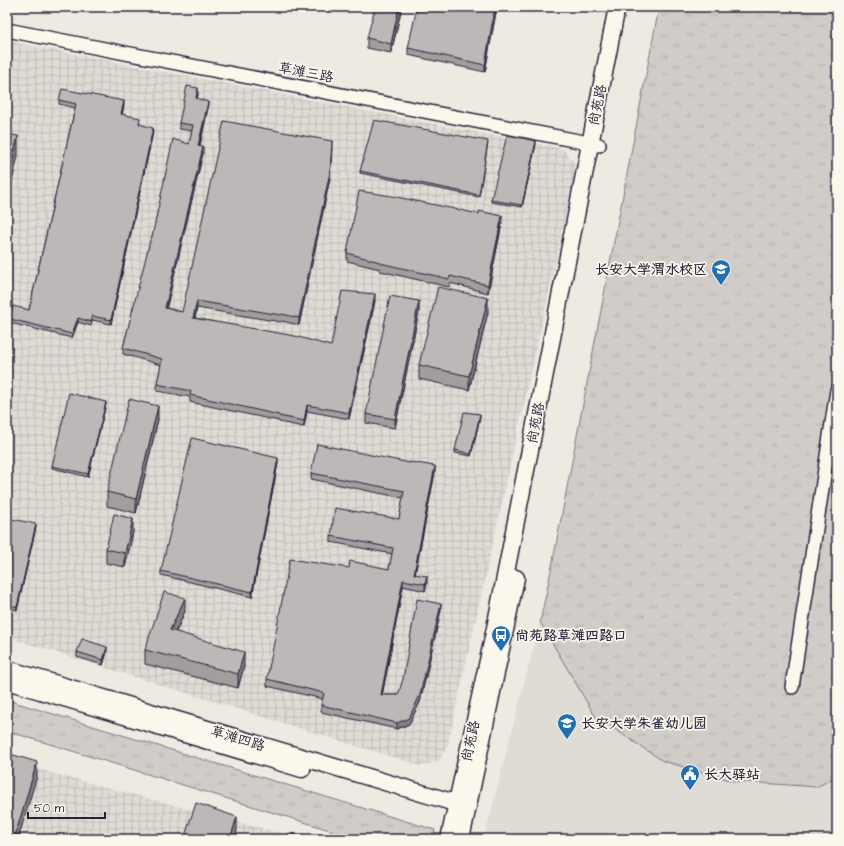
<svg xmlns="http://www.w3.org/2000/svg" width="844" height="846" font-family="'Architects Daughter','LXGW WenKai TC',sans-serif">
<defs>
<pattern id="industrial-grid" width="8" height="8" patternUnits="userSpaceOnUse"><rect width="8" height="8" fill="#dfdbd5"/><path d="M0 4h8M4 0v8" fill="none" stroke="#bfbcb8"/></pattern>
<pattern id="grass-tufts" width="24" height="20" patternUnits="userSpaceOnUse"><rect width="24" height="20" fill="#d0cdc9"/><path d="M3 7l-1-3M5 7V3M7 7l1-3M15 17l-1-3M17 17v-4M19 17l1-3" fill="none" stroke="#b2b0ae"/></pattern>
</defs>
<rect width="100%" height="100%" fill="#eeeae2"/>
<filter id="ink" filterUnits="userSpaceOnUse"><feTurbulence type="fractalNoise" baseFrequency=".025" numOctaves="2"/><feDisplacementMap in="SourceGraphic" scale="8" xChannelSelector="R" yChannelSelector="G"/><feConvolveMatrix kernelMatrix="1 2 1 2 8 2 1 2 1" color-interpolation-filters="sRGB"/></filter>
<g filter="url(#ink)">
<path fill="#dfdbd5" d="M659,7h178v832h-353l56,-217 12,-56z"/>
<path fill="url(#industrial-grid)" d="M7,41l556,108 14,17 -129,578 -9,17 -18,5 -414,-129z
M7,761l295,78h-295z"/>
<path fill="url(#grass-tufts)" stroke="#797882" d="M659,7h178v769l-20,11 -84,-6 -70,-20 -68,-45 -55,-94 12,-56z
M7,700l428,130 -2,9h-74l-352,-108z"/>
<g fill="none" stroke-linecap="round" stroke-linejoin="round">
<defs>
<path id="minor" d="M7,30l592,115
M792,687l45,-297"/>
<path id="major" d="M7,669l458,137
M7,681l295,88
M449,839l45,-206 123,-626
M461,839l55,-261"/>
</defs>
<use href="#minor" stroke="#22223b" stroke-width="16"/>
<use href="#major" stroke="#22223b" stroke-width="19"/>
<use href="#minor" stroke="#fbf7ec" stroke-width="13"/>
<use href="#major" stroke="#fbf7ec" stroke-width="16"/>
</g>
<path fill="#a29e9e" stroke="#22223b" d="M402,7l-11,46 -24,-5v-10z
M497,7l-12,65 -77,-17v-7z
M198,94l-1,5 11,9 -8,38 3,7 -37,155 16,4 150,-164 -2,30 -31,147 -17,-4 -1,1 -84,-14 -2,10 136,28 44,-45 -26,118 -42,-8 -3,16 -25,-5v-1l-89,-19v-5l-33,-6v-7l4,-19 -38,-11v-6l29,-111 37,-93 3,-13 -13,-2v-6z
M59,100l65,5 -2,9 18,8v3l13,7 -42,192 -19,-4 -1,6 -13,-4 -6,16 -62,-15v-4l19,-9 46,-202 -16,-4z
M488,143l-9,54 -119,-24v-2z
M536,144l-14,63 -31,-5v-2z
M502,223l-14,70 -38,-10 -1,4 -69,-16v-2l-33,-8v-8z
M419,311l-24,117 -29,-5v-9z
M488,312l-19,78 -50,-11v-14z
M106,404l-18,73 -36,-9v-2z
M480,417l-9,39 -16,-3v-3z
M158,419l-22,94 -29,-7v-14z
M278,463l-26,134 -91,-22v-4z
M435,472l-20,102 12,9 -2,8 -22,-5 -21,109h16l43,-85 -21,92 -11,22 -12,5 -76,-17v-7l2,-6 -56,-13v-7l82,-111 40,1 3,-15 -61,-12v-6l68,-17 4,-21 -92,-19v-6z
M7,518l29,9 -19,83 -10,-2z
M133,532l-8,35 -19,-4v-14z
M185,611l-9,21 68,34 -6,22 -93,-24v-14z
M77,652h30l-4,13 -26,-8z"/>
<path fill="#848181" stroke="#22223b" d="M399,7h3l-11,46v-9z
M495,7h2l-12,65v-7z
M198,88v6l-2,11v-7z
M124,101v4l-3,13v-4z
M208,102v6l-10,44v-6z
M153,128v4l-42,192v-4z
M18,136v20l-11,47v-19z
M332,141l-2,37 -31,147v-7z
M536,141v3l-14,63v-2z
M203,147v6l-38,162v-7z
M502,216v7l-14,70v-8z
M375,294v7l-26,118v-6z
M488,298v14l-19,78v-14z
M197,301v7l-4,16v-6z
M419,301v10l-24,117v-9z
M78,318v4l-6,16v-4z
M106,402v2l-18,73v-3z
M307,405v6l-3,16v-6z
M158,406v13l-22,94v-14z
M480,414v3l-9,39v-2z
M278,458v5l-26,134v-5z
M435,466v6l-21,108v-6z
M133,519v13l-8,35v-14z
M36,524v3l-19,83v-3z
M427,576v7l-2,8v-7z
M403,580v6l-22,116v-7z
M185,598v13l-15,33v-14z
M441,604v6l-21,92 -11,22 -12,5v-6z
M107,647v5l-4,13v-5z
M244,652v14l-6,22v-14z
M37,762v14l-19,63h-4z
M237,817v14l-3,8h-4z"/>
<path fill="#bcb8b8" stroke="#22223b" d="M375,7h24l-8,37 -24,-6z
M417,7h78l-10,58 -77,-17z
M187,86l11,2 -2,10 12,4 -10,44 5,1 -38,161 17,4 42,-191 108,20 -2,31 -31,146 -17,-4 -1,1 -84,-14 -4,17 102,18 36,10 11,-55 33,3 -26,119 -42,-8 -3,16 -25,-5v-1l-89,-20 1,-4 -34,-7 5,-25 -39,-11 28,-111h1l21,-98 16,5 4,-19 -14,-2z
M62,89l62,12 -3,13 19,4 -1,6 14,4 -42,192 -19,-4 -1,6 -13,-4 -6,16 -62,-15 3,-13 16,4 47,-206 -17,-4z
M374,120l114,21 -9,54 -119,-24z
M7,134l11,2 -11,48z
M507,135l29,6 -14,64 -31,-5z
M359,191l33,5 87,18v-3l23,5 -14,69 -38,-9 -1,3 -69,-16v-1l-33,-9z
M438,287l50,11 -19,78 -50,-11z
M390,296l29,5 -24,118 -29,-5z
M69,393l37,9 -18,72 -36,-8z
M129,399l29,7 -22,93 -29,-7z
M464,412l16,2 -9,40 -16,-4z
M192,438l86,20 -26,134 -91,-21z
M317,444l93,19v-1l25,4 -21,108 13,2 -2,8 -22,-4 -22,115h17l5,-16 14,-80 24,5 -21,91 -11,23 -12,5 -76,-18 3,-12 -57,-14 23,-120 59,9 1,-7 39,8 4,-21 -62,-12 4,-28 64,11 5,-28 -93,-18z
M114,514l19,5 -8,34 -19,-4z
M7,518l29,6 -19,83 -10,-3z
M164,592l21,6 -15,32 74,22 -6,22 -93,-24z
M82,639l25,8 -4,13 -26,-8z
M7,753l30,9 -23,77h-7z
M196,803l41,14 -7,22h-46z
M289,833l21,6h-23z"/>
</g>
<defs>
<symbol id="university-pin" viewBox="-11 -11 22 30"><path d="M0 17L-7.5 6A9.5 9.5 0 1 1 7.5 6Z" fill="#1f6fb2" stroke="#fbf7ec"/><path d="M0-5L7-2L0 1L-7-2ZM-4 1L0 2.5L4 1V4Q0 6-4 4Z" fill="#fff"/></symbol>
<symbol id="bus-pin" viewBox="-11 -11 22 30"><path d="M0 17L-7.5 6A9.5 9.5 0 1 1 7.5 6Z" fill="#1f6fb2" stroke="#fbf7ec"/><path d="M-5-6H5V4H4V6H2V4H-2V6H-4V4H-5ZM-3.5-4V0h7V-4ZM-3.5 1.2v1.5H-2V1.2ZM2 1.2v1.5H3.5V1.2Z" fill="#fff"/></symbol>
<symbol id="school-pin" viewBox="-11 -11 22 30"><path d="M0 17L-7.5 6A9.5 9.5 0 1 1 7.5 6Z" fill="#1f6fb2" stroke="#fbf7ec"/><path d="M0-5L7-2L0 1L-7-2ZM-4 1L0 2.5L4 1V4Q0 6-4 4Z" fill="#fff"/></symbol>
<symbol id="civic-pin" viewBox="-11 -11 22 30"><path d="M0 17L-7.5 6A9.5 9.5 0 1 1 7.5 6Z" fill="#1f6fb2" stroke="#fbf7ec"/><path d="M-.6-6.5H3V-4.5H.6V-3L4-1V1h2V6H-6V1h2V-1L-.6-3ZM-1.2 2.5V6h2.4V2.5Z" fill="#fff"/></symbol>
</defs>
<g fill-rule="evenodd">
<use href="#university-pin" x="710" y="258" width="22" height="30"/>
<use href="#bus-pin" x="490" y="624" width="22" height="30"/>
<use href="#school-pin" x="556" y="712" width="22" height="30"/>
<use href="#civic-pin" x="679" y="763" width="22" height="30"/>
</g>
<g text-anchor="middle" stroke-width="3.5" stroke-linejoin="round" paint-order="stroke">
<g font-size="14" fill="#22223b" stroke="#fbf7ec">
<text transform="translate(306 72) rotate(11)" y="5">草滩三路</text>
<text transform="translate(597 105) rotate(-78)" y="5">尚苑路</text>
<text transform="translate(535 423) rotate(-79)" y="5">尚苑路</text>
<text transform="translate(238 738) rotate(17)" y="5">草滩四路</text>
<text transform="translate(470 741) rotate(-78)" y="5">尚苑路</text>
</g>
<g font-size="14" font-weight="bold" fill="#22223b" stroke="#fbf7ec" text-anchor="start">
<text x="707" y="274" text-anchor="end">长安大学渭水校区</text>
<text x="515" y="640">尚苑路草滩四路口</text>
<text x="581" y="728">长安大学朱雀幼儿园</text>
<text x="704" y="779">长大驿站</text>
</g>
</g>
<rect width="844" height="846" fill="none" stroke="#fbf7ec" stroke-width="24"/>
<rect x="12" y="12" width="820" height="822" fill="none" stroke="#22223b" stroke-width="1.5" filter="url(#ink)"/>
<path d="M28 812v6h77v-6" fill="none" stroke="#22223b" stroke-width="2"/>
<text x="34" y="812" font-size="12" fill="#22223b" stroke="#fbf7ec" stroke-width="3" paint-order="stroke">50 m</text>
</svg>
